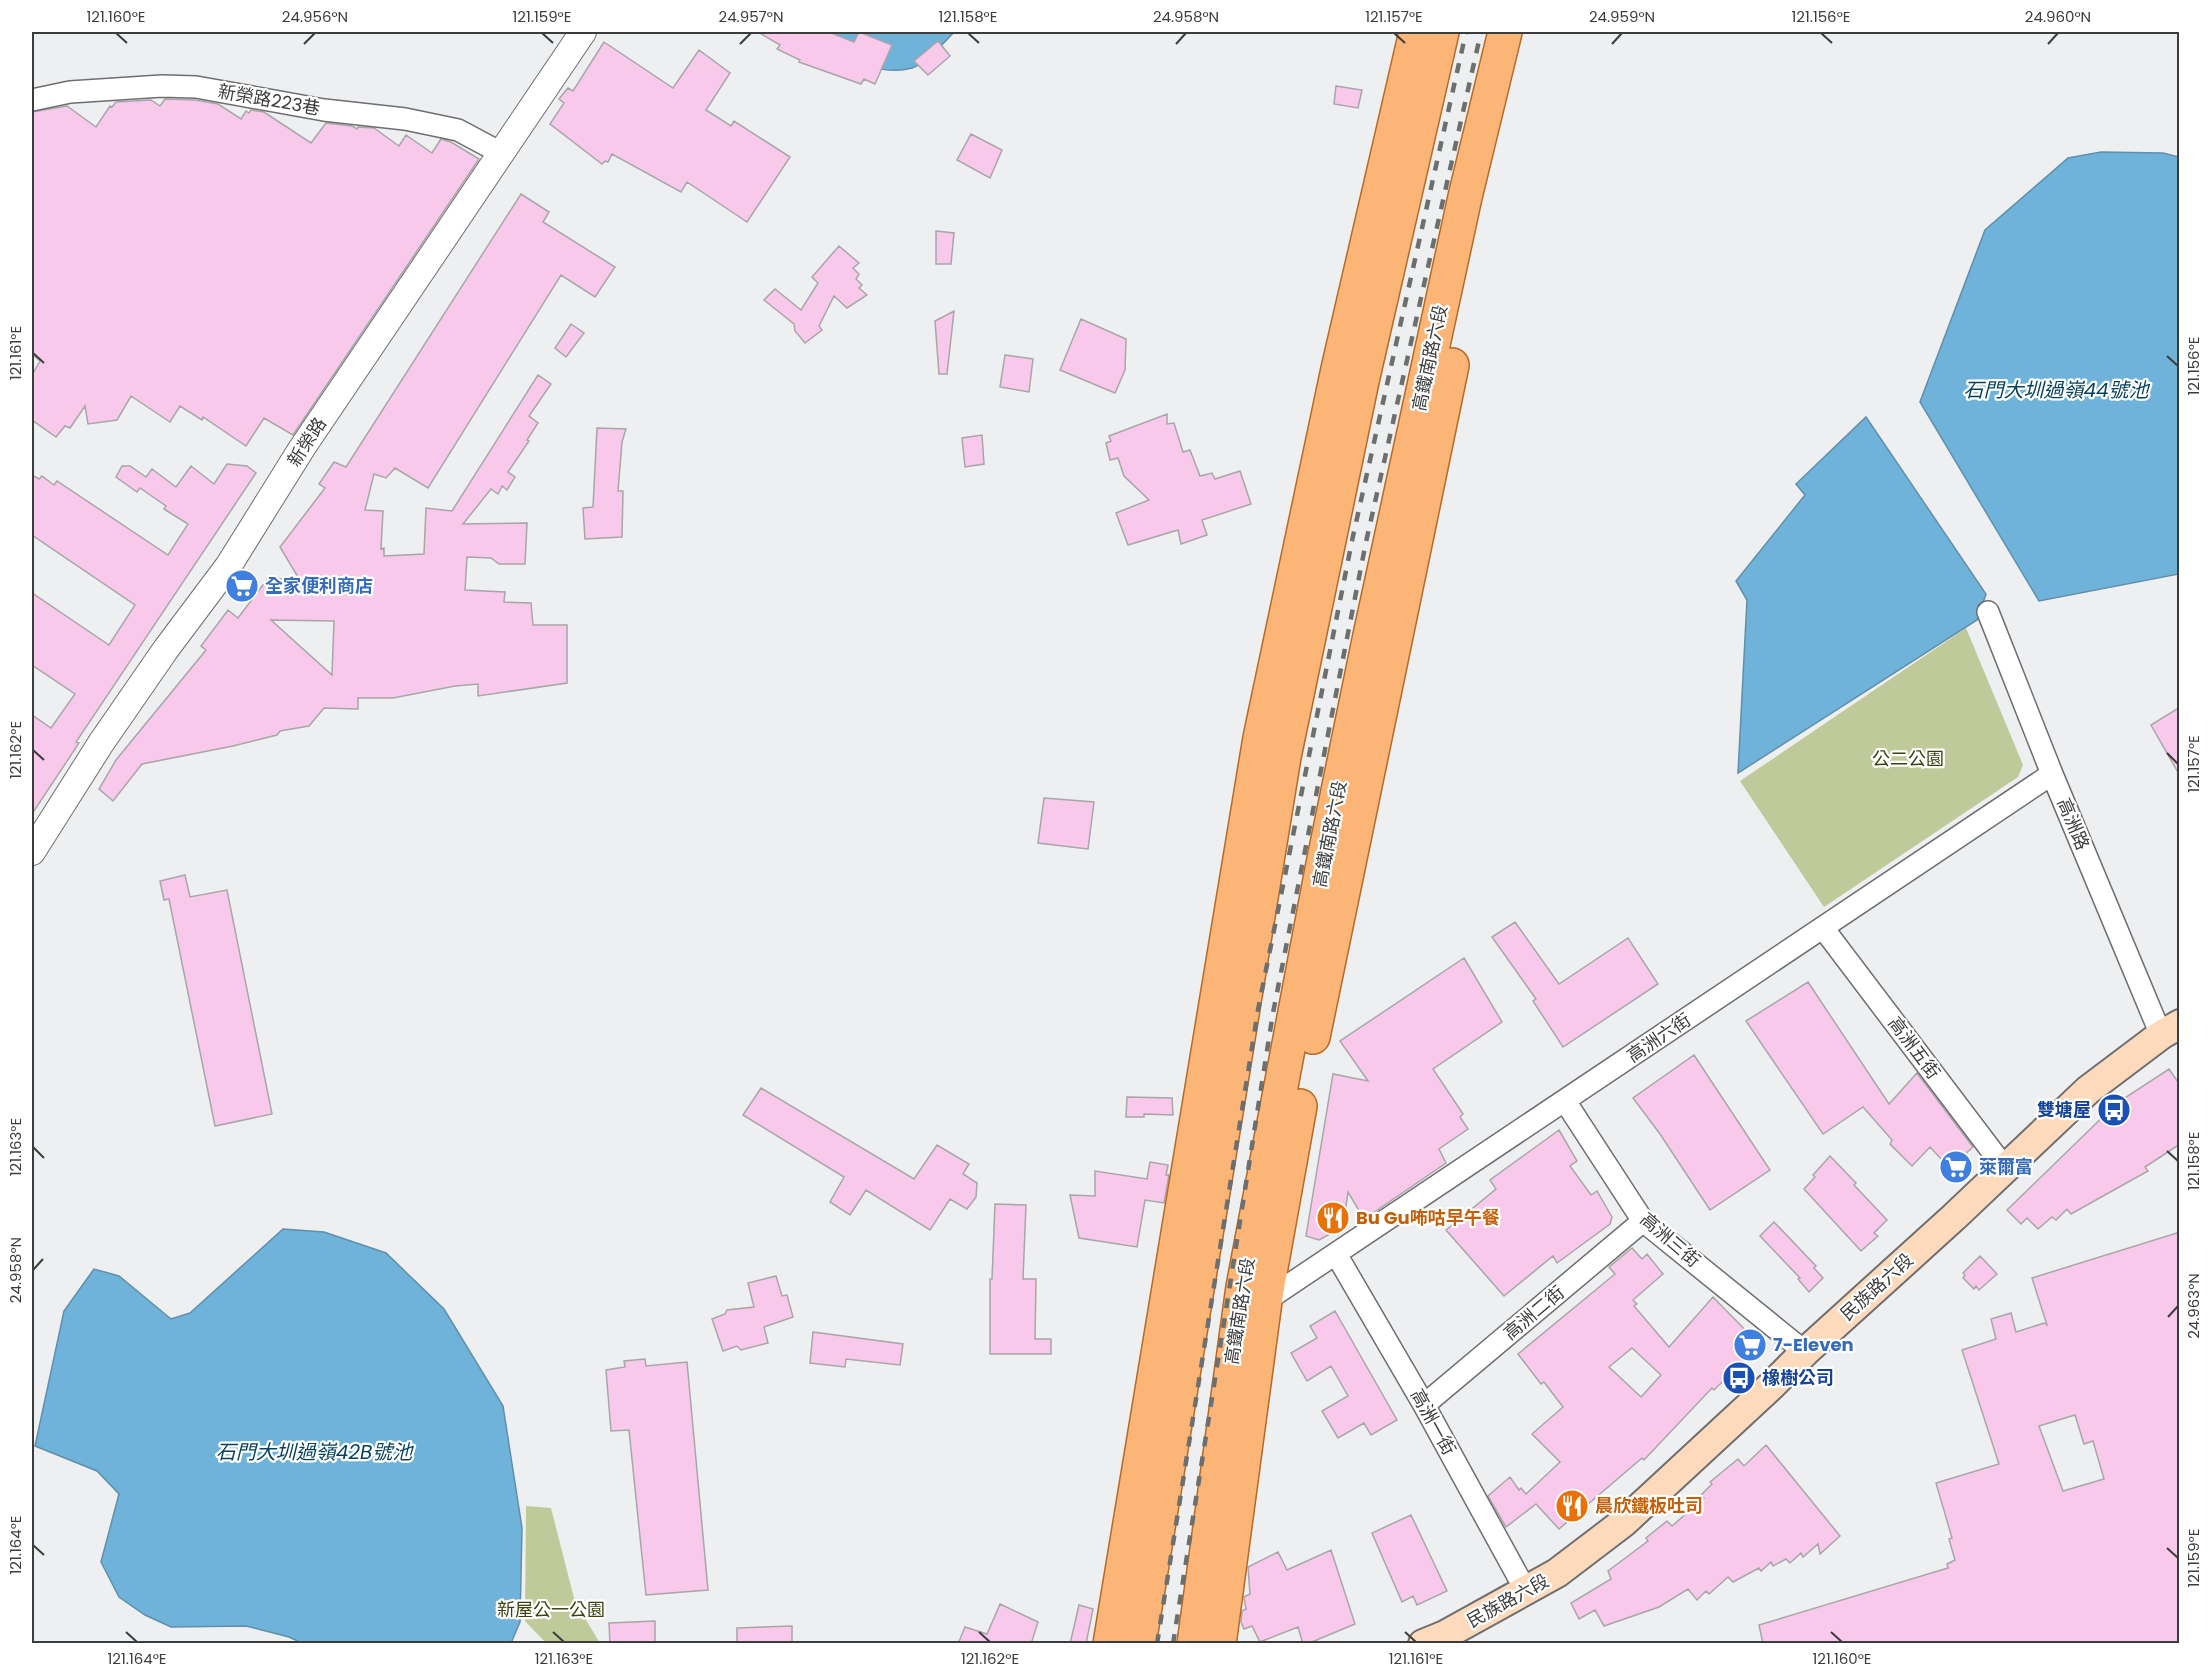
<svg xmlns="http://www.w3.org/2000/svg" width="2211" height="1675" font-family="Poppins,'Noto Sans TC',sans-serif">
<rect width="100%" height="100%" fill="#eeeff0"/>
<path fill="#c0c99a" d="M1966,628l57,137 -5,12 -194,130 -84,-126z
M526,1506l25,2 24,94 25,41h-54l-21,-22z"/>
<path fill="#70b3da" stroke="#608fab" stroke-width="1.5" d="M805,32h149c-9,10 -29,32 -42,36 -35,10 -70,-14 -101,-28z
M2101,152l62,1 16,4v417l-140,27 -119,-199 65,-172 83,-72z
M1866,417l120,177 -9,26 -239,153 9,-173 -11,-19 69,-86 -9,-11z
M283,1229l41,3 62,21 58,56 59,97 19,122 -2,94 -9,21h-209l-13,-6 -43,-11 -75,1 -26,-12 -26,-18 -18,-35 18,-68 -22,-23 -62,-25 29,-135 30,-42 25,7 52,43 19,-6z"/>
<path fill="#f9c9ec" stroke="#a8a6a7" stroke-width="1.5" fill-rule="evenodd" d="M758,32h71l25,10 5,-10 33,13 -17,39 -11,-5 -3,5 -62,-22 1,-2 -23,-11 3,-4z
M938,41l12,15 -22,19 -14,-14z
M604,42l69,46 26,-38 31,23 -24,37 25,16 3,-5 56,36 -43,65 -60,-40 -6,10 -69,-38 -4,8 -3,-1 -3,3 -52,-40 14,-21 -5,-4 9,-11 5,3z
M1336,86l26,4 -4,18 -24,-4z
M165,99l30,1 23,4 23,15 5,-8 3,2 2,-3 13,2 47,31 15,-20 26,3 5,3 1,-2 16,1 25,18 7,-11 26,18 9,-14 10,3 28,17 -186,276 -29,-17 -18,28 -43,-29 -1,3 -22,-14 -10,16 -39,-26 -14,24 -29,4 -3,-18 -15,22 -5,-2 -9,11 -24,-17v-45l8,-14 -8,-7v-242l35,-6 29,21 14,-21 2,1 4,-5 35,-2 9,6z
M971,134l31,16 -12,28 -33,-18z
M521,194l28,18 -6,10 72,45 -20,30 -34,-22 -133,213 -33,-20 -9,10 -12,-4 -9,36 18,1 -2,38 3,-1v8l40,-2 2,-46 26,3 86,-136 13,9 -22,32 9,7 -11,17 2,1 -21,31 7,5 -8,13 -5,-4 -4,8 -7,-5 -28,35 64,-1 -2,41h-26l-8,-6 -24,-1 -2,33 40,2 -1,10 27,1 2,22h34v58l-89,13v-12l-23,2 -62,12h-35v11l-34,-1 -15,18 -29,5 -3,4 -44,11 -91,18 -29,37 -14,-12 17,-29 90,-110 -5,-4 27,-36 10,8 31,-41 32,5 -21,-35 45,-59 -6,-4 15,-22 12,5zM271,620l63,1 -2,54z
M936,231l18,2 -3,31h-15z
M839,246l20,17 -6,5 6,6 -3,5 6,6 -3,3 8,7 -20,13 -13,-12 -15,30 3,4 -17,13 -10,-12 -1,-7 -30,-24 11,-11 26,21 17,-27 -6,-6z
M954,311l-7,63h-8l-4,-53z
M1081,319l45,20 -1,31 -10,23 -55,-23z
M571,324l13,9 -18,24 -11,-9z
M1005,355l28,4 -4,33 -29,-5z
M1167,414v10l7,-1 9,29 7,-2 10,26 12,-3 3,6 25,-8 11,33 -49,16 5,15 -26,9 -3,-14 -50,15 -12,-32 33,-13 -25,-24 -6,-18 -8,2 -4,-17 5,-2 -2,-5z
M597,428l29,1 -4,13 -4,49h5l-1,46 -37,2 -2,-31 10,-1z
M982,435l2,29 -19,3 -3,-29z
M227,464l20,2 9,7 -180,269 3,1 -47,71v-99l19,13 24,-34 -43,-29v-72l77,52 26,-40 -103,-70v-60l7,4 3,-3 12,9 3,-4 111,74 20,-31 -24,-15 2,-3 -26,-18 -3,4 -21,-15 6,-11h8l16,11 6,-8 24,18 15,-21 23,18z
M2180,707v69l-29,-51z
M1044,798l50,4 -6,47 -50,-6z
M185,875l5,22 37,-7 45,224 -57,12 -46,-227 -5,1 -4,-19z
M1515,922l44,62 69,-46 30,46 -95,63 -30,-46 3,-2 -44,-62z
M1464,958l38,64 -69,47 30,45 -3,3 8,12 -29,20 7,14 -82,56 -16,-27 -5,35 -24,13 -13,-4 27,-162 35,7 -28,-40z
M1808,982l81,122 28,-31 56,74 -11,10 5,6 -12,11 -25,-27 -18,19 -22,-22 2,-4 -29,-33 -40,27 -77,-113z
M1694,1055l76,115 -60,40 -50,-76 -27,-36z
M2169,1069l11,16v59l-35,23 3,4 -77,43 -4,-5 -11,11 -4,-3 -14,12 -11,-11 -6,6 -14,-14 110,-107z
M761,1088l153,91 23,-34 32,19 -6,10 14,9 -1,14 -9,12 -17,-10 -20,31 -64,-40 -16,25 -20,-13 14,-25 -101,-62z
M1127,1097l45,1 1,17 -29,-1v3h-18z
M1559,1130l18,31 -7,5 21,29 6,-4 15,26 -2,7 -53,39 -4,-7 -49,40 -58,-66 50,-41 -6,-9z
M1830,1156l26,27 -2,2 33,35 -13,13 4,3 -17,15 -57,-62 11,-12 -2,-2z
M1150,1162l18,3 -2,10h3l-5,28 -19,-3 -8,47 -58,-9 -9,-43 25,1v-25l52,8z
M995,1204l31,1 -3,74h13l-1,60h16v15h-61v-75h2z
M1774,1222l42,44 -2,2 9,10 -14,14 -11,-13 2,-1 -40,-42z
M2180,1232v412h-417l-4,-19 189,-57 -1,-4 8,-4 -6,-21 3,-1 -16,-55 63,-19 -37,-114 34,-11 -5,-20 20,-6 5,19 28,-9 3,2 -15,-47zM2075,1415l9,29 9,-3 11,38 -41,12 -24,-65z
M1632,1248l10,11 5,-5 16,20 -30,26 4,4 -3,2 35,41 44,-50 47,48 -46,45 -2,-2 -68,72 -2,-2 -83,71 -23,-25 -30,23 -18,-31 22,-19 9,13 2,-2 5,6 34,-32 -28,-28 31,-27 -19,-25 -3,2 -23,-30 97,-80 -6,-7zM1632,1348l29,27 -20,22 -32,-30z
M1980,1256l17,18 -18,16 -3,-4 -2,3 -11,-11 2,-3 -2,-2z
M776,1276l6,20 5,-1 6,22 -29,10 4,16 -27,7 -4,-4 -14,5 -11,-32 13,-5 2,-4 27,-3 -6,-24z
M1335,1311l62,109 -26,15 -7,-12 -26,15 -16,-27 26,-15 -17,-30 -24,15 -16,-28 26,-15 -7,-12z
M813,1332l90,12 -3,21 -54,-6 -1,8 -35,-4z
M645,1359l1,7 41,-4 21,228 -62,5 -17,-165 -18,1 -5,-61 19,-3 -1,-6z
M1766,1445l74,91 -20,18 -2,-10 -15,13 -2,-4 -11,10 -4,-4 -13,7 -2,-4 -10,9 -2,-3 -26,14 -5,-5 -19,17 -3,-3 -9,9 -9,-11 -29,18 -55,19 -9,-16 -16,9 -8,-16 40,-24 -3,-8 40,-30 -2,-3 21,-17 5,5 32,-28 -3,-3 11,-11 -2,-2 28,-23 6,7z
M1411,1515l36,76 -30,14 -4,-9 -11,6 -30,-69z
M1331,1550l24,74 -48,20h-4l-5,-17 -38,15 -8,-16 -8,3 -3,-7 1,-11 4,-2 -2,-12 6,-3 -2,-27 30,-15 9,18z
M1000,1604l38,18 -7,22h-73l7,-17 22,7z
M1079,1605l14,4 -7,35h-16z
M655,1621v23h-45l-1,-21z
M792,1626v18h-55v-16z"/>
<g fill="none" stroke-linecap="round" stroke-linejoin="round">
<defs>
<path id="minor" d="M32,100l38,-8 92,-6 34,1 128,23 81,9 53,11 43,23
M1988,612l64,162 109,261
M1823,928l181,239
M1565,1101l78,120 162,131
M1336,1254l88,151 102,186
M1265,1301l787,-527
M1424,1405l219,-184"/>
<path id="tertiary" d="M32,852l69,-109 65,-94 63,-84 73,-117 281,-416"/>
<path id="secondary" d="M1423,1644l22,-9 112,-62 67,-51 148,-137 33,-33 149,-135 134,-127 73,-55 19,-11"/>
<path id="primary" d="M1313,1037l139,-672
M1110,1644l150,-906 78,-369 78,-337
M1139,1644l145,-887 78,-376 80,-349
M1194,1644l49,-357 80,-423 46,-224 96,-443 40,-165
M1219,1644l46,-343 35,-195"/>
</defs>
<use href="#minor" stroke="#6e6e70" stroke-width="24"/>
<use href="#tertiary" stroke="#6e6e70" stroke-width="28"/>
<use href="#secondary" stroke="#6e6e70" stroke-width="32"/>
<use href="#primary" stroke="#b56a27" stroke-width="36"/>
<use href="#minor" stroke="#fff" stroke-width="21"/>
<use href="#tertiary" stroke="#fff" stroke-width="26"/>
<use href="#secondary" stroke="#fcdabb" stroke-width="28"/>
<use href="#primary" stroke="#fab577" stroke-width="33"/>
<path stroke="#6d6e6e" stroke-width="4.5" stroke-dasharray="10 10" stroke-linecap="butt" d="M1157,1644l101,-634 95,-474 113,-504
M1173,1644l100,-631 93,-471 115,-510"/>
</g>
<path fill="none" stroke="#3b3c3c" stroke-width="2" d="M116,33l11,10M542,33l11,10M968,33l11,10M1394,33l11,10M1821,33l11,10M304,44l11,-11M740,44l11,-11M1176,44l10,-11M1612,44l10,-11M2048,44l10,-11M33,353l11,10M2167,356l11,10M33,750l11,10M2167,753l11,11M33,1147l11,11M2167,1151l11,10M33,1270l10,-11M2168,1317l10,-11M33,1545l11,10M2167,1548l11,10M126,1632l11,10M553,1632l11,10M979,1632l11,10M1405,1632l11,10M1831,1632l11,10"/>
<defs>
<symbol id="supermarket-disc" viewBox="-11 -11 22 22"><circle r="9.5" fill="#3f7fe0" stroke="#fff"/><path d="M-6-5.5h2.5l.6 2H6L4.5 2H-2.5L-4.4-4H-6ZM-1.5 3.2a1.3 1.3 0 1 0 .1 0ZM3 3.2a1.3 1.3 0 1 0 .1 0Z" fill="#fff"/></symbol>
<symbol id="bus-disc" viewBox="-11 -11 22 22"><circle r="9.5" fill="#1a4fb4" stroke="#fff"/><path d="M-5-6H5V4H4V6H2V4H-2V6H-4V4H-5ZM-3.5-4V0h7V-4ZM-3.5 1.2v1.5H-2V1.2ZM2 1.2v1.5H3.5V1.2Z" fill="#fff"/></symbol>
<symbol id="restaurant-disc" viewBox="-11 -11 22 22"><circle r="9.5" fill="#e8710a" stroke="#fff"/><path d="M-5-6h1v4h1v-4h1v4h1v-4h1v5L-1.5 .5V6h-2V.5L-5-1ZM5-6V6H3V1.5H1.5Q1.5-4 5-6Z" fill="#fff"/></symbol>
</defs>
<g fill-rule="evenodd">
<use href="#supermarket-disc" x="223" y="567" width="38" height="38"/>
<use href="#bus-disc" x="2095" y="1091" width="38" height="38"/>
<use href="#supermarket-disc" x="1937" y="1148" width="38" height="38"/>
<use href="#restaurant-disc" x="1314" y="1199" width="38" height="38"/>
<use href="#supermarket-disc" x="1731" y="1326" width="38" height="38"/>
<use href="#bus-disc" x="1720" y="1359" width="38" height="38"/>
<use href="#restaurant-disc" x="1553" y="1487" width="38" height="38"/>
</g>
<g text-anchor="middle" stroke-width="4.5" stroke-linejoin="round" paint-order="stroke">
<g font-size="18" fill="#3b3c3c" stroke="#fff">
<text transform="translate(269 100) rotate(10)" y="6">新榮路223巷</text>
<text transform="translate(1430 358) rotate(-78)" y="6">高鐵南路六段</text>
<text transform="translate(307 442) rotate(-57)" y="6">新榮路</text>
<text transform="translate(2073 824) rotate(67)" y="6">高洲路</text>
<text transform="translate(1330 834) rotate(-79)" y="6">高鐵南路六段</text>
<text transform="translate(1659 1038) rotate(-34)" y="6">高洲六街</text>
<text transform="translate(1914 1048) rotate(53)" y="6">高洲五街</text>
<text transform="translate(1670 1240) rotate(41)" y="6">高洲三街</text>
<text transform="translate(1877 1287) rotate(-42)" y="6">民族路六段</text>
<text transform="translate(1240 1311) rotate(-81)" y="6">高鐵南路六段</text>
<text transform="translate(1534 1313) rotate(-40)" y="6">高洲二街</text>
<text transform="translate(1433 1422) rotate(61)" y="6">高洲一街</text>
<text transform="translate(1508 1601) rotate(-29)" y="6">民族路六段</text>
</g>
<g font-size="18" font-weight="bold" fill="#366cbe" stroke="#fff" text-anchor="start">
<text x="265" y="592">全家便利商店</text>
<text x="1979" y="1173">萊爾富</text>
<text x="1773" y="1351">7-Eleven</text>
</g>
<g font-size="18" fill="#3c420f" stroke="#fff">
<text x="1908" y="765">公二公園</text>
<text x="551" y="1616">新屋公一公園</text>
</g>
<g font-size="18" font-weight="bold" fill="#164399" stroke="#fff" text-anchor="end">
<text x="2091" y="1116">雙塘屋</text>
<text x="1762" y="1384" text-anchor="start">橡樹公司</text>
</g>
<g font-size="18" font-weight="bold" fill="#c56008" stroke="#fff" text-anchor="start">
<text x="1356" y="1224">Bu Gu咘咕早午餐</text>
<text x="1595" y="1512">晨欣鐵板吐司</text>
</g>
<g font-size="20" font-style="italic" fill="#08415c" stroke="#fff">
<text x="2056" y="397">石門大圳過嶺44號池</text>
<text x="314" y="1459">石門大圳過嶺42B號池</text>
</g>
</g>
<rect width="2211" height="1675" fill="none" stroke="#ffffff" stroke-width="66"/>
<rect x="33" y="33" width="2145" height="1609" fill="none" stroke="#3b3c3c" stroke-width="2"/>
<g font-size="15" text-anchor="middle" fill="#3b3c3c">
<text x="116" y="22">121.160°E</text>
<text x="315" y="22">24.956°N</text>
<text x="542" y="22">121.159°E</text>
<text x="751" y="22">24.957°N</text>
<text x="968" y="22">121.158°E</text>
<text x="1186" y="22">24.958°N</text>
<text x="1394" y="22">121.157°E</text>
<text x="1622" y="22">24.959°N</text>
<text x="1821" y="22">121.156°E</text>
<text x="2058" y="22">24.960°N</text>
<text transform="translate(16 353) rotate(-90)" y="5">121.161°E</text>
<text transform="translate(2194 366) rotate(-90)" y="5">121.156°E</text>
<text transform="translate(16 750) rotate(-90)" y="5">121.162°E</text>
<text transform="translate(2194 764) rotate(-90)" y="5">121.157°E</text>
<text transform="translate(16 1147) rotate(-90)" y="5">121.163°E</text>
<text transform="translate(2194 1161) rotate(-90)" y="5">121.158°E</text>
<text transform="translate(16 1270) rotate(-90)" y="5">24.958°N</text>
<text transform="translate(2194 1306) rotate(-90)" y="5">24.963°N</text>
<text transform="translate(16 1545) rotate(-90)" y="5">121.164°E</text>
<text transform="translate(2194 1558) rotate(-90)" y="5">121.159°E</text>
<text x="137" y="1664">121.164°E</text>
<text x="564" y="1664">121.163°E</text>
<text x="990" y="1664">121.162°E</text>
<text x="1416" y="1664">121.161°E</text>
<text x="1842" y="1664">121.160°E</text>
</g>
</svg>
